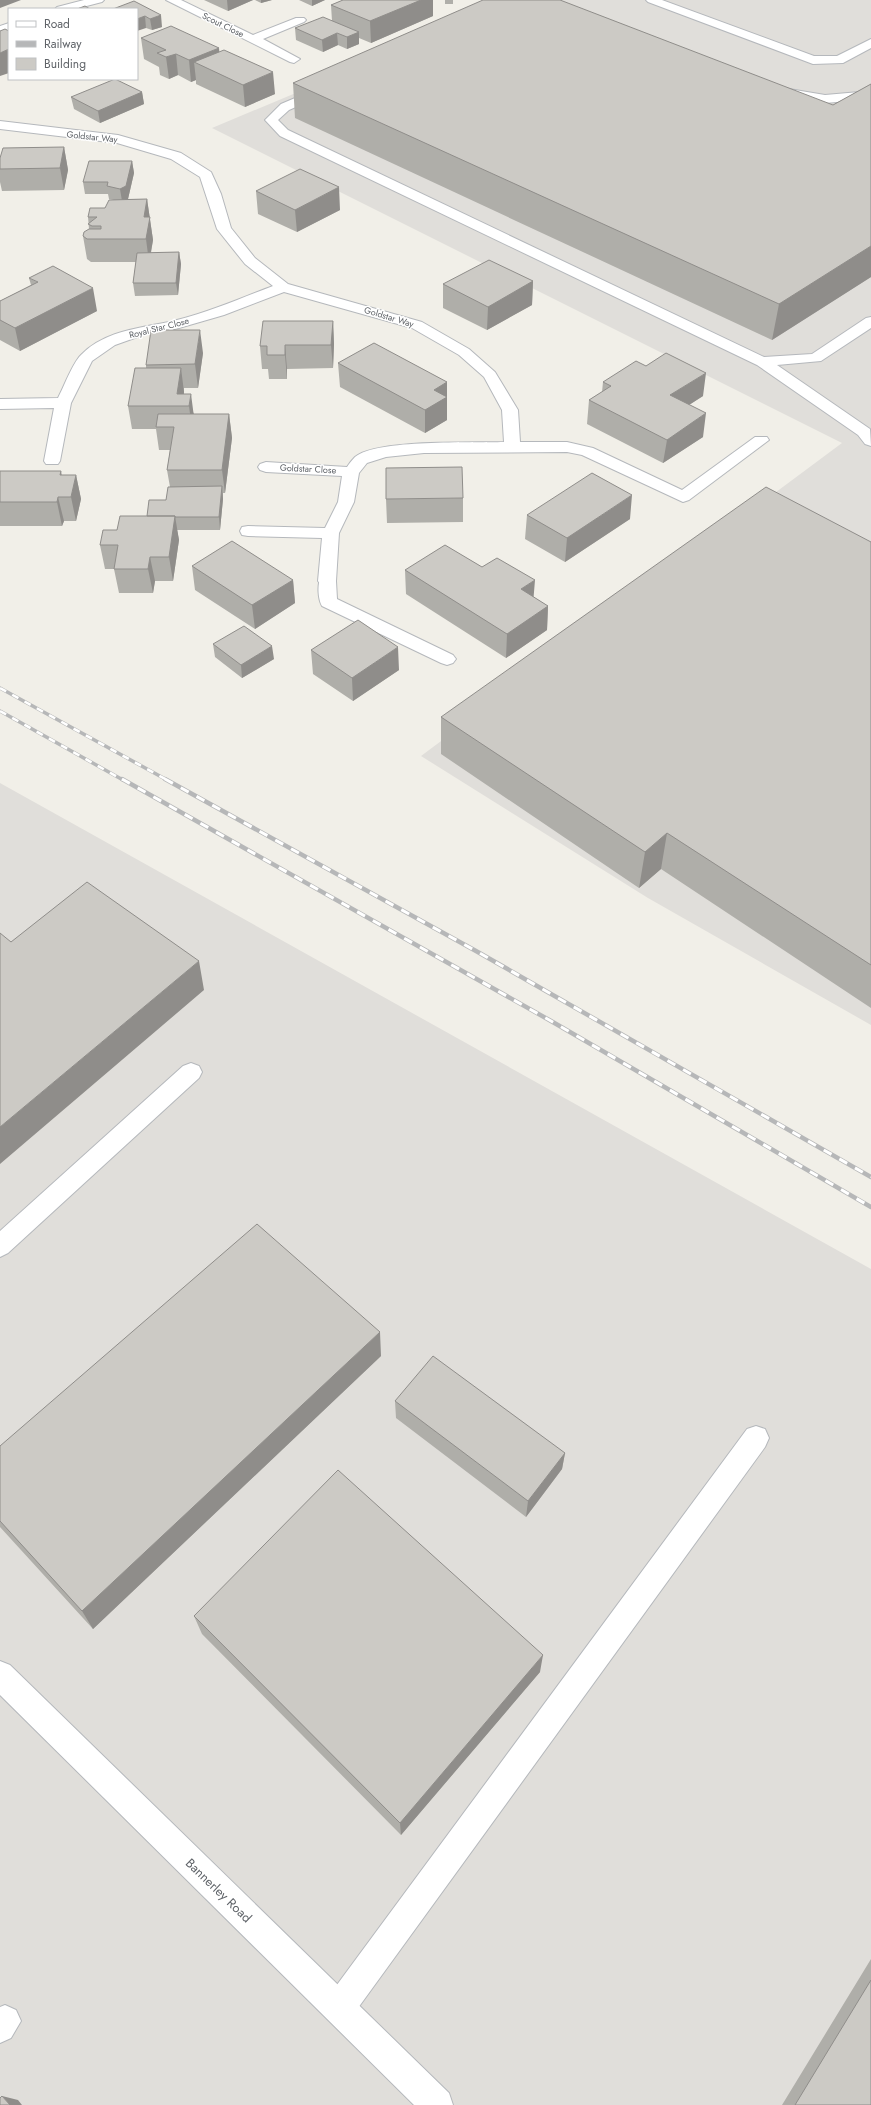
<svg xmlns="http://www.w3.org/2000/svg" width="871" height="2105" font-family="Jost,sans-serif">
<rect width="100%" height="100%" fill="#f1efe8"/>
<path fill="#e0deda" d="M518,0h353v1025l-223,-127 -227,-142 421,-313 -630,-315z
M0,783l871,486v836h-871z"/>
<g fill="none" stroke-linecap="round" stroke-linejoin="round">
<defs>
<path id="service" d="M646,0h16l152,56h23l34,-17v9l-28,15 -30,1 -165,-62z
M321,87l6,4 -2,3 -36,16 -11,10 10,10 476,227 48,-3 54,-36 5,-1v11l-50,33 -44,4 93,64 1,17 -6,-2 -7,-9 -101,-70 -477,-229 -15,-16 16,-16z
M783,88l42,7 46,-4v8l-46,4 -46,-8 -2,-3z
M327,576l6,1 3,4 1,18 116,56 3,4 -3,4 -6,2 -6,-2 -119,-57c-4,-7 -5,-22 -1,-29z
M191,1063l8,3 3,6 -3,6 -191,175 -8,4v-26l183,-165z
M756,1426l9,3 4,9 -4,9 -415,572 -11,5 -11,-5 -5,-11 5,-11 419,-568z
M5,2005l11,5 5,11 -10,17 -11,5v-36z"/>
<path id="minor" d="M84,0h20l-2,2 -27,7h-20l2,-2z
M166,0h15l72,35 43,-17h8l2,2 -2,2 -41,17 37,20 -6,4 -4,-1z
M9,23v7l-9,3v-7z
M0,121l118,14 63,18 30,19 10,22 10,34 24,30 33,26 134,38 47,27 26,23 23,38 2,32h47l26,6 89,42 73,-53h12l2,3 -80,60 -6,2 -101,-47 -15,-3 -143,1 -38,4 -19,6 -8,10 -5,29 -15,31 -3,48 -3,4 -6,1 -6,-1 -3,-4 4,-43 -74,-2 -6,-1 -2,-4 2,-4 6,-1 77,2 13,-26 4,-26 -76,-4 -6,-2 -2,-3 2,-3 6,-2 81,5c2,-3 5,-7 8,-10 21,-18 118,-14 149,-15l-2,-32 -18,-33 -25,-22 -47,-27 -128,-36 -60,23 -45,13 -36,7 -28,10 -23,16 -21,42 -11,58 -2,3h-12l-2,-3 10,-53 -54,1v-10l58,-1c6,-11 14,-34 23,-43 25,-26 64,-27 96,-35 33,-8 64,-22 96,-34l-28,-22 -28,-35 -17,-52 -29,-18 -54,-16 -117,-14z
M0,1661l10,4 439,428 4,12h-39l-414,-410z"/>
</defs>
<use href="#service" stroke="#b5b8bc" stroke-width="2"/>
<use href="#minor" stroke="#b5b8bc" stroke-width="2"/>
<use href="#service" fill="#fff" fill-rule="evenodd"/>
<use href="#minor" fill="#fff" fill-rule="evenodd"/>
<defs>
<path id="rail-far1" d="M0,688l167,92
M0,711l123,69"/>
<path id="rail" d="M122,779l429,242 320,186
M165,779l311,172 395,226"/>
</defs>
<use href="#rail-far1" stroke="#b6b7b8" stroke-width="3.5"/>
<use href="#rail" stroke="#b6b7b8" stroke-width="4.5"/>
<use href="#rail-far1" stroke="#fff" stroke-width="2.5" stroke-dasharray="7" stroke-linecap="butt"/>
<use href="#rail" stroke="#fff" stroke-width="3" stroke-dasharray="9" stroke-linecap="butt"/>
</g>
<path fill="#afaea9" d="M204,0h49l-25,11z
M255,0h17l-11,3z
M299,0h26l-13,6z
M343,0h90v16l-62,27 -12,-5v6l-12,5 -9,-4 -15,7 -27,-12 -1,-12 37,-7 -1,-16z
M445,0h8v4h-8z
M134,1l28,26 -10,3 -6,-2z
M141,38l78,14 56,42 -30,13 -49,-23v-4l-5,2 -13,-7 -9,4 -9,-4 -1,-8 -15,-8z
M293,83l540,22 38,-21v193l-99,63 -477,-222z
M142,92l2,12 -44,19 -26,-14 -3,-12z
M64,147l4,23 -4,20 -62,1 -2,-9v-24z
M132,161l2,12 -6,26h-2h21l6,41 -2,13 28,-1 2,12 -3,31 -43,1 -2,-13 3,-21h-45l-4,-3 -4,-23 6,-7 -1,-12 17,-9 9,-8 -5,-1 -1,-5h-23l-2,-12z
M256,191l84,19 -43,22 -39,-18z
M29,278l68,33 -77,40 -20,-11v-39l31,-16z
M533,281l-1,24 -45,25 -44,-22v-24z
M333,321l1,23 -1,24 -46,1v10h-18l-1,-10h-6l-2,-23z
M203,353l-5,35h-14v6l10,20h35l3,24 -7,55h-2v6l-3,31h-43l2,10 -6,41h-18l-2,12h-34l-5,-24h-9l-5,-24 17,-15 30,-14 19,-16 4,-13 -3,-17 3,-20h-11l-3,-21h-24l-4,-23 18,-38v-3z
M338,363l109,19v38l-22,13 -85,-46z
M603,382l100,14 -14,9 14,32 -40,26 -76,-39 2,-24 13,-8z
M0,471h61l1,4h14l5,24 -5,22h-12l-2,5h-62z
M463,498v24l-76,1 -1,-24z
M527,515l103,4 -65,43 -40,-23z
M871,542v466l-210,-139 -22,19 -198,-134v-37z
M192,566l101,14 2,23 -40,26 -60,-39z
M482,567l66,39 -1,24 -41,28 -100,-64 -1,-24z
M213,644l61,15 -32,19 -27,-21z
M311,650l88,20 -46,31 -40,-27z
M381,1356l-288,273 -93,-102v-81z
M395,1401l170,52 -3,16 -36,48 -130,-99z
M194,1616l346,56 -139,163 -199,-201z
M871,1959v146h-89z"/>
<path fill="#8f8d8a" d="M0,0h21l-21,8z
M227,0h26l-25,11z
M261,0h11l-11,3z
M312,0h13l-13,6z
M421,0h12v16l-62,27 -1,-22z
M161,15l1,12 -10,3 -2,-11z
M145,16l1,12 -9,3v-12z
M359,32v12l-12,5v-12z
M337,33l1,12 -15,7 -1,-12z
M219,48l2,22 -27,-8 2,18 -5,2 -2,-22z
M9,49v24l-9,3v-23z
M176,54l2,21 -9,4 -3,-22z
M273,72l2,22 -30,13 -2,-22z
M142,92l2,12 -44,19 -2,-12z
M64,147l4,23 -4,20 -4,-22z
M132,161l2,12 -6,26 -6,2 -2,-12z
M339,187l1,23 -43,22 -2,-22z
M147,199l6,41 -4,22 -3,-23 -2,-22z
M871,246v31l-99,63 7,-36z
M179,252l2,12 -3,31 -2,-12z
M533,281l-1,24 -45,25 1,-23z
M93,288l4,23 -77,40 -5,-23z
M333,321l1,23 -1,24 -2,-23z
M200,330l3,23 -5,35 -3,-24z
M285,345l2,24v10l-2,-24z
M181,368l3,24 -2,14 -5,-12z
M706,373l-3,23 -36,23 3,-24z
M447,382v38l-22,13v-23l9,-20z
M191,394l3,23 -2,12 -3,-23z
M706,413l-3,24 -40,26 4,-23z
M229,414l3,24 -7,55 -3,-23z
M76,475l5,24 -5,22 -5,-24z
M222,486l1,13 -3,31 -1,-13z
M632,495l-2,24 -65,43 2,-24z
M58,497l6,24 -2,5 -5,-24z
M175,516l4,24 -6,41 -4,-24z
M150,557l5,24 -2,12 -5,-24z
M293,580l2,23 -40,26 -3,-24z
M535,580l-2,24 -12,-15z
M548,606l-1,24 -41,28 1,-24z
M272,646l2,13 -32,19 -1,-13z
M398,647l1,23 -46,31 -1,-23z
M667,833l-6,36 -22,19 6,-36z
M199,961l5,29 -204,174v-37z
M380,1332l1,24 -288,273 -11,-18z
M565,1453l-3,16 -36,48 2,-16z
M543,1655l-3,17 -139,163 -1,-12z
M2,2096l16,4 4,5h-12z"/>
<path fill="#cccac5" stroke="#8f8d8a" d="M343,0h78l-51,21 -39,-16z
M483,0h77l273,105 38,-21v162l-92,58 -486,-221z
M134,1l27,14 -11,4 -5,-3 -8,3v-10h-24z
M85,6l5,3h-13z
M323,17l36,15 -12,5 -10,-4 -15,7 -27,-12z
M171,26l48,22 -30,12 -13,-6 -10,3 -9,-4 9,-3 -25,-12z
M5,29l4,2v18l-9,4v-22z
M224,50l49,22 -30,13 -49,-23z
M115,79l27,13 -44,19 -27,-14z
M64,147l-4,21 -60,1v-11l3,-10z
M89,161h43l-6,25 -6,3 -13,-3 1,-4h-25z
M300,169l39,18 -44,23 -39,-19z
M147,199l-3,18h6l-4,22h-59l-4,-3 1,-4 5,-3h12v-3h-9l-4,-2 9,-7h-9l2,-9h15l4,-8z
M179,252l-3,31h-43l4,-30z
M489,260l44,21 -45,26 -45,-23z
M53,266l40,22 -78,40 -15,-8v-19l38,-19 -9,-4z
M263,321h70l-2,24h-46v10h-18v-9h-7z
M151,330h49l-5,34 -49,1z
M374,343l73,39 -13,8 13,7 -22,13 -87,-47z
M666,353l40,20 -36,22 36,18 -39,27 -78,-40 22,-14 -8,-4 33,-21 10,5z
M135,368h46l-4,26h14l-2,12h-61z
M158,414h71l-7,56h-55l7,-43h-18z
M462,467l1,31 -77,1v-31z
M0,471h61l-1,4h16l-5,22h-13l-1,5h-57z
M592,473l40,22 -65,43 -40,-23z
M222,486l-3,31h-44v-1h-28l2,-16h17l2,-13z
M766,487l105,55v423l-204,-132 -22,19 -204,-135z
M120,516h55l-6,41h-19l-2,12h-34l4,-24h-18l3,-15h14z
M232,541l61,39 -41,25 -60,-39z
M445,545l37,22 15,-9 38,22 -14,9 27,17 -41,28 -102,-64z
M358,620l40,27 -46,31 -41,-28z
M244,626l28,20 -31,19 -28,-21z
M87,882l112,79 -199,166v-194l11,9z
M257,1224l123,108 -298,279 -82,-90v-75z
M433,1356l132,97 -37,48 -133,-100z
M338,1470l205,185 -143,168 -206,-207z
M871,1980v125h-76z
M2,2096l8,9h-10v-7z"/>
<g text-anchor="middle" stroke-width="3" stroke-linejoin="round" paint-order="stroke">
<g font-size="9" fill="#5f6368" stroke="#fff">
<text transform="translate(223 25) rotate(26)" y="3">Scout Close</text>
<text transform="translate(92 137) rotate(6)" y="3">Goldstar Way</text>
<text transform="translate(389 317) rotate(17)" y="3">Goldstar Way</text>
<text transform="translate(159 328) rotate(-14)" y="3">Royal Star Close</text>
<text transform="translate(308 469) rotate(3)" y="3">Goldstar Close</text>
</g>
<g font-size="13" fill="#5f6368" stroke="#fff">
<text transform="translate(219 1890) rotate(44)" y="5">Bannerley Road</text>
</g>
</g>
<rect x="8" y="8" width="130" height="72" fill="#ffffff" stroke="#bfc1c3"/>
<rect x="16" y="21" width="20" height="6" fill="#ffffff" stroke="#bfc1c3"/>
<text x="44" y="28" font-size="12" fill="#5f6368">Road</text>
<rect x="16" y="41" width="20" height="6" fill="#b6b7b8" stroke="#bfc1c3"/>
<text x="44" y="48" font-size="12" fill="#5f6368">Railway</text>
<rect x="16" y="58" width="20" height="12" fill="#cccac5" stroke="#bfc1c3"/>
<text x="44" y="68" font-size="12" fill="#5f6368">Building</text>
</svg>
